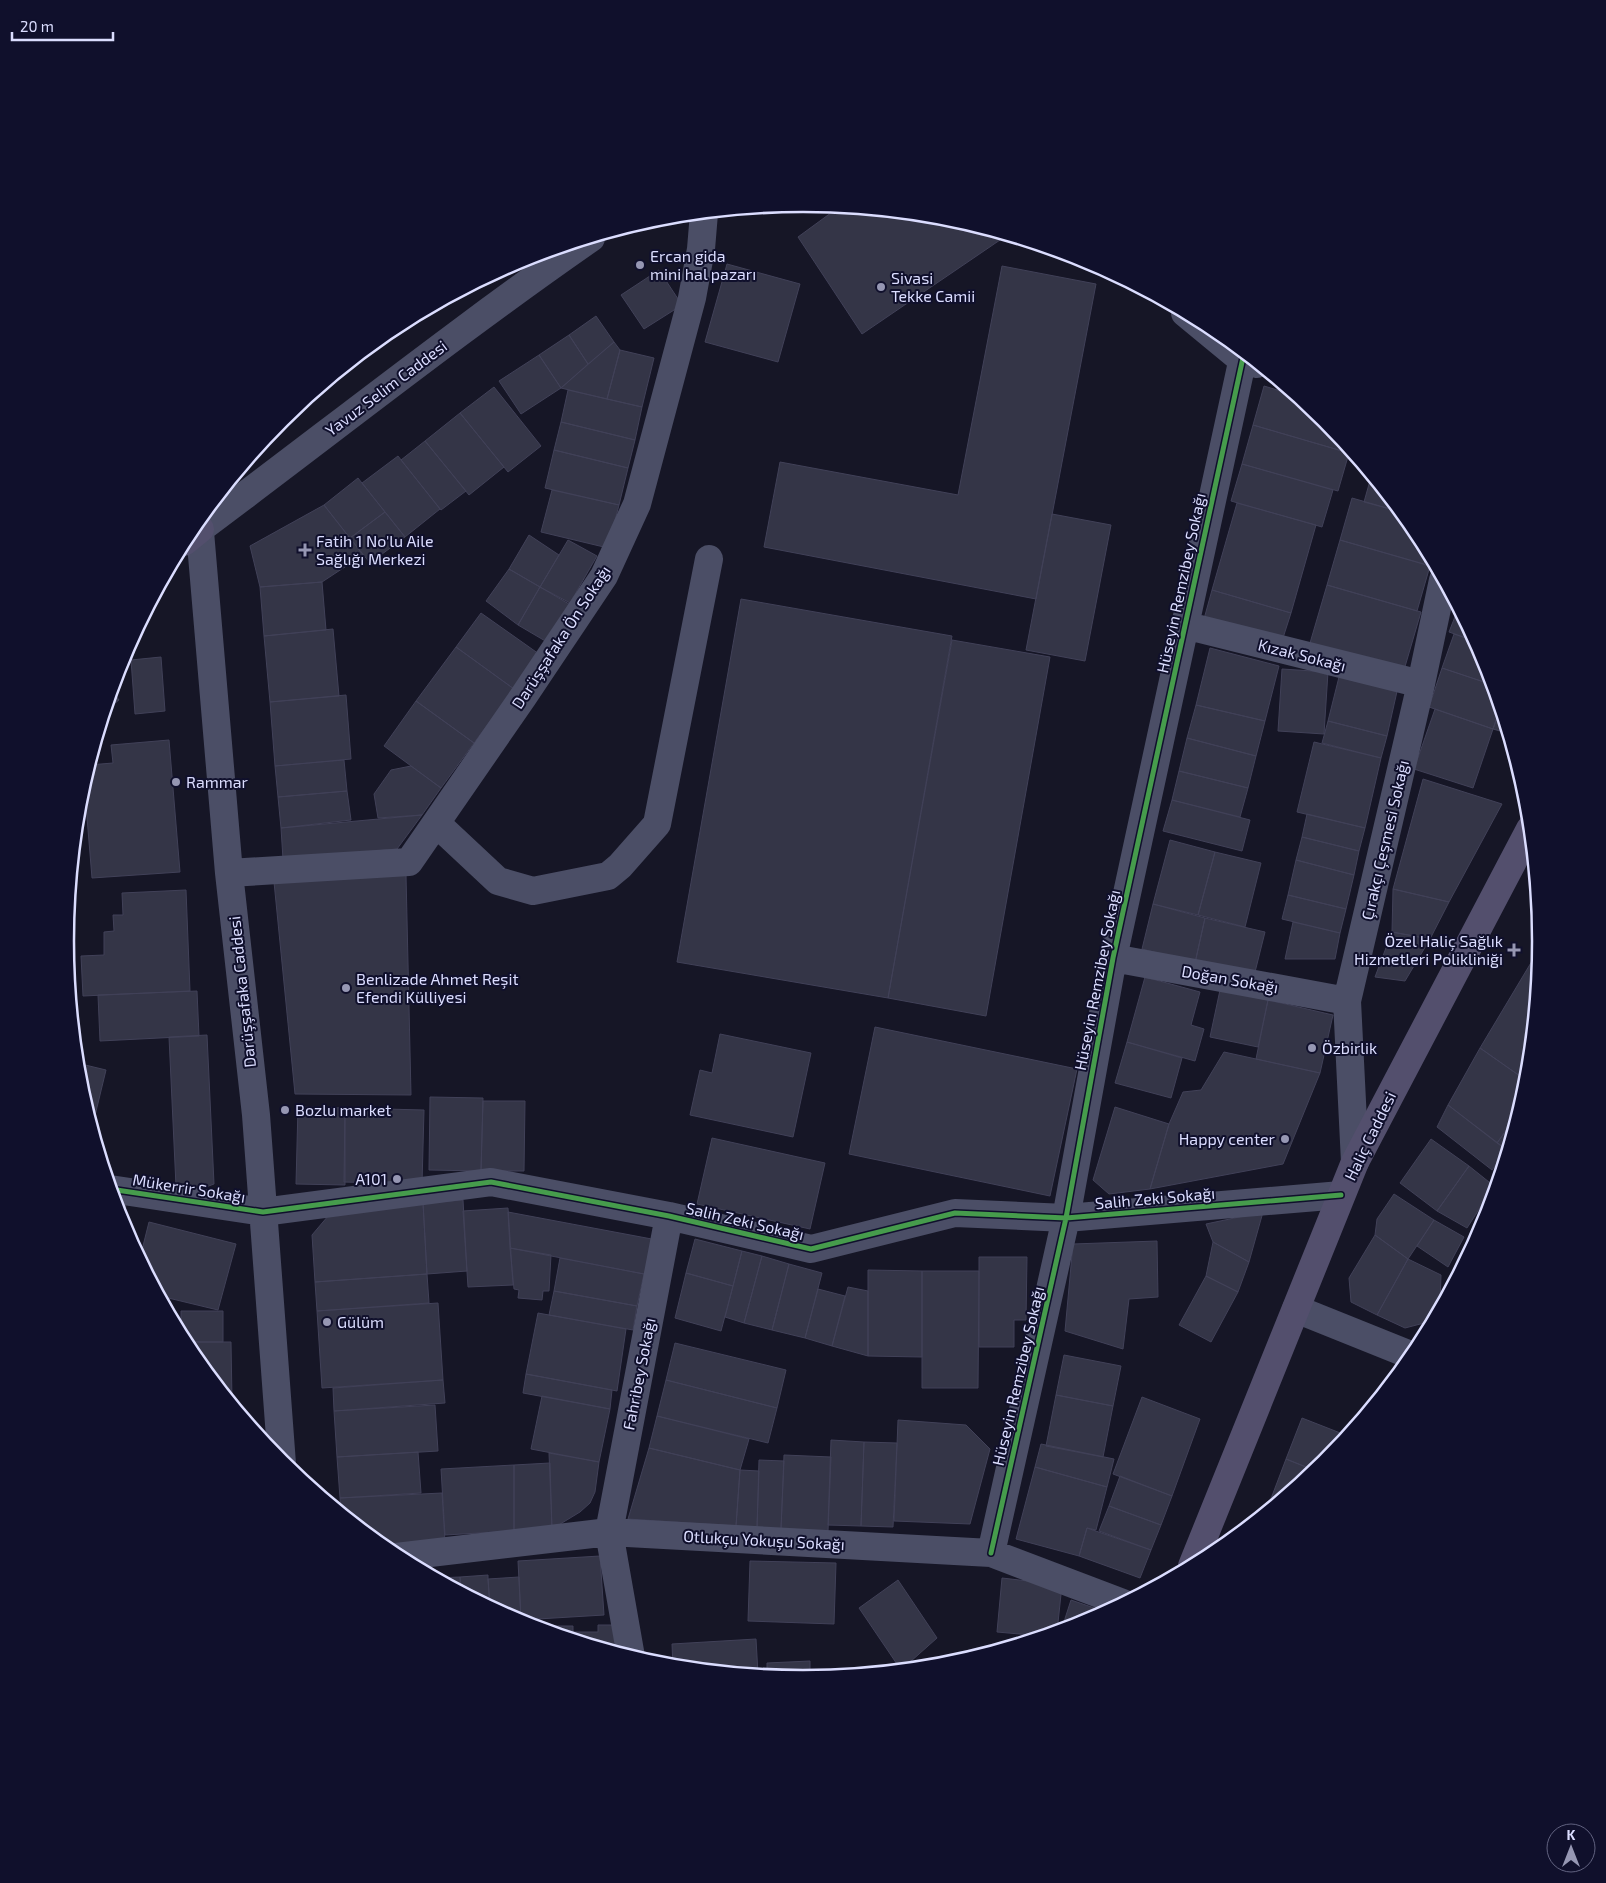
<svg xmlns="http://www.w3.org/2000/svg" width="1606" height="1883" font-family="'Exo 2',sans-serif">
<rect width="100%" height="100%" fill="#161626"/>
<path fill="#343547" stroke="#414158" d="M839,207l108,11 47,14 6,8 -138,94 -64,-97z
M727,264l73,20 -22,78 -73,-20z
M1002,266l94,18 -60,315 -272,-52 16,-85 178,33z
M659,270l23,35 -38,24 -23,-34z
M596,316l18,26 -26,22 -19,-29z
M569,335l19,29 -27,24 -22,-33z
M614,342l6,8 -13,49 -46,-11z
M620,350l34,8 -12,49 -35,-8z
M539,355l22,33 -40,26 -22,-33z
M1264,386l30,9 31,25 25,30 -1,3 -96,-28z
M494,387l47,59 -33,26 -48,-59z
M568,390l74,17 -7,33 -74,-18z
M460,413l44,54 -35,28 -44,-54z
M561,422l74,18 -7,28 -74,-18z
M1253,425l96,28 -11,38 -96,-27z
M425,441l41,50 -25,19 -40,-50z
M554,450l74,18 -9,37 -74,-17z
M398,456l42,53 -35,28 -43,-54z
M1242,464l91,26 -11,37 -91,-26z
M1371,477h1l29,35 -37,-10z
M358,478l27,34 -35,26 -26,-33z
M552,490l67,15 -11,43 -67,-16z
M1352,498l49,14 16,20 11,20 -4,12 -84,-24z
M1237,503l79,22 -25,88 -79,-23z
M324,505l39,50 -41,27 -62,5 -10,-41z
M385,512l20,25 -35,26 -20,-25z
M1052,514l59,11 -26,136 -59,-11z
M529,535l30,20 -19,32 -31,-18z
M568,540l29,16 -27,47 -30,-16z
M1340,540l90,26 -13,45 -90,-26z
M509,569l31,18 -22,38 -32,-24z
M322,582l4,48 -62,6 -4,-49z
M1327,585l94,27 -17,58 -94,-27z
M540,587l29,17 -22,38 -29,-17z
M1212,590l79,23 -9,28 -78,-22z
M741,599l211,37 -64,362 -211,-36z
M1458,609l17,32 -26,-9z
M481,613l58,41 -25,35 -58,-42z
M333,629l6,67 -69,6 -6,-66z
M1454,634l21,7 10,18 8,26 -51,-17z
M952,640l98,17 -64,359 -98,-18z
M456,647l58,42 -40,54 -58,-42z
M1210,648l69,18 -14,55 -69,-16z
M161,657l4,54 -30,3 -4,-54z
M1442,668l51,17 7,24 -7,20 -64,-22z
M1282,669l46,3 -4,62 -46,-3z
M1340,673l58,14 -11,49 -59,-15z
M112,691l7,9 -13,10z
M346,695l5,64 -76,7 -5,-64z
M416,701l58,42 -33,45 -57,-42z
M1196,705l69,16 -9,35 -69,-18z
M1435,709l58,20 -20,59 -59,-19z
M1500,709l7,24 -14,-4z
M1328,721l59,15 -6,22 -59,-15z
M1187,738l69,18 -8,32 -69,-17z
M169,740l11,132 -88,6 -8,-97 5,-16 24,-2 -2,-18z
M1314,742l67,16 -16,70 -68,-16z
M344,760l3,31 -69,6 -3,-31z
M411,766l30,22 -19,27 -44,3 -4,-24 17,-24z
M1179,771l69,17 -8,29 -68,-17z
M1423,779l79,25 -53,98 -56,-13z
M347,791l4,29 -70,8 -3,-31z
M1172,800l78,20 -8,31 -79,-20z
M1307,814l58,14 -6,23 -57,-14z
M422,815l-25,34 -114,10 -2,-31z
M1302,837l57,14 -5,24 -58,-15z
M1170,840l45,12 -17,63 -45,-11z
M1215,852l46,11 -16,64 -47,-12z
M1296,860l58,15 -8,34 -58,-14z
M406,875l5,220 -116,-1 -21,-212z
M1393,889l56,13 -19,37 -38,-7z
M186,890l4,101 -107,5 -2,-40 23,-1v-23l10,-1 -1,-16h10l-1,-22z
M1288,895l58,14 -6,24 -58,-14z
M69,899l6,6 -3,45 -6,6 -1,-15z
M1153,904l52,14 -10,45 -53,-14z
M1205,918l60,14 -11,44 -59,-13z
M1293,922l47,11 -5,26h-50z
M1392,932l38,7 -25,42 -30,-4z
M1541,946l-14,135 -47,-33z
M1145,977l55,15 -9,33 13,4 -9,32 -68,-19z
M1220,990l48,10 -10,47 -48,-10z
M197,991l2,45 -99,5 -2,-46z
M1268,1000l65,15 -13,58 -64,-14z
M875,1027l202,42 -27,127 -201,-42z
M720,1034l91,19 -18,84 -103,-22 10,-45 12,3z
M207,1035l7,149 -16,6 -22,-4 -7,-149z
M1127,1042l55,16 -11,40 -56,-15z
M1480,1048l47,33 -9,33 -21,29 -49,-38z
M1224,1052l96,21 -37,91 -133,25 19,-65 14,-32 18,-2z
M77,1063l29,7 -14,58 -13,-43z
M430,1097l53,1 -2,73 -52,-1z
M483,1101h42l-1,70h-43z
M1448,1105l59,45 -15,20 -55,-43z
M298,1107l47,1v77l-49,-1z
M1115,1107l54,17 -19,65 -41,5 -16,-14z
M345,1108l79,2 -2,74 -78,-2z
M1518,1114l-11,36 -10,-7z
M712,1138l113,25 -15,66 -113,-25z
M1431,1139l38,27 -32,45 -37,-28z
M1469,1166l25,20 -27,42 -30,-17z
M1394,1194l40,26 -26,39 -33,-24 2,-16z
M113,1196h13l-1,34 -4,-6z
M463,1200l4,71 -40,3 -4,-71z
M423,1203l4,71 -112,8 -3,-47 22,-26z
M508,1208l5,77 -45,2 -5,-76z
M508,1212l149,28 -13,34 -134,-26z
M1263,1212l-14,50 -36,-20 -7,-18z
M1434,1220l30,17 -16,30 -31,-21z
M149,1222l87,22 -18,66 -58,-14 -20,-38z
M1375,1235l33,24 -31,56 -26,-13 -2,-24z
M695,1239l47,12 -9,35 -47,-13z
M1157,1241l1,56 -29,2 -6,50 -58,-18 8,-87z
M1213,1242l36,20 -11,30 -32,-16z
M510,1248l41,7 -2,36h-6l-1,9 -24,-2 1,-8 -5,-1z
M742,1251l20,5 -18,67 -19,-6z
M762,1256l27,8 -17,66 -28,-7z
M979,1257h48l-1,63h-12v27h-35z
M560,1258l84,16 -7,32 -83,-15z
M1408,1259l33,16 -1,30 -12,17 -23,6 -28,-13z
M789,1264l33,9 -17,65 -33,-8z
M868,1270l54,1v86l-54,-1z
M922,1271h57l-1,117h-56z
M686,1273l47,13 -12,45 -46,-13z
M427,1274l2,29 -112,8 -2,-29z
M1206,1276l32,16 -27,50 -32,-17z
M848,1287l20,4v65l-36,-10z
M818,1289l27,7 -13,50 -27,-8z
M554,1291l83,15 -4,24 -84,-15z
M438,1303l5,77 -121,8 -5,-77z
M181,1311h42v31h-39l-3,-6z
M538,1313l88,16 -9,62 -91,-17z
M184,1342h47l1,59h-2l-41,-50z
M675,1343l111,27 -9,38 -111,-28z
M1064,1355l57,11 -8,40 -57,-11z
M526,1374l86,16 -2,19 -87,-16z
M443,1380l2,23 -111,8 -1,-23z
M666,1380l111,28 -9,35 -111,-27z
M1056,1395l57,11 -10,51 -57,-11z
M542,1396l68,13 -11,53 -68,-13z
M1142,1397l58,22 -28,77 -59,-22z
M435,1405l3,46 -101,6 -3,-46z
M657,1416l92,23 -9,31 -91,-22z
M1302,1418l46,18 -23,28 -9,7 -30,-12z
M898,1420l68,5 24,24 -20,75 -76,-3z
M831,1440l33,2 -3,84 -33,-1z
M864,1442l33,1 -4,84 -32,-1z
M1041,1444l73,15 -7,28 -72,-20z
M649,1448l91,22 -4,56 -108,-7z
M418,1452l3,41 -81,5 -3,-41z
M549,1453l50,9 -4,30 -5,11 -10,9 -28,17z
M784,1455l47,2 -3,74 -47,-2z
M1286,1459l30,12 -35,28 -9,-3z
M759,1460l25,1 -3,68 -24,-1z
M550,1463l2,66 -38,2v-66z
M514,1465v66l-69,4 -4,-66z
M1035,1467l72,20 -11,43 -9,-2 -8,28 -63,-17z
M740,1470l19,1 -2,57 -21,-2z
M1120,1476l52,20 -11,29 -52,-19z
M442,1493l3,49 -63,4 -41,-34 -1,-14z
M1272,1496l9,3 -16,13z
M1109,1506l52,19 -10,25 -52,-19z
M1087,1528l64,22 -11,28 -61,-22z
M600,1556l4,59 -83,5 -3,-59z
M750,1561l86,2 -2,61 -86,-3z
M488,1575v4l2,28 -29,-16 -1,-14z
M460,1577l1,14 -25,-13z
M519,1577l2,43v4l-31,-17 -2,-28z
M1002,1578l60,7 -5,47 -15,4 -45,-4z
M898,1580l39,58 -36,32 -42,-62z
M1071,1600l35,12 -21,11 -24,8z
M598,1625h20v28l-71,-22v-5h26v6h25z
M756,1639l2,35 -85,-7 -1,-23z
M810,1661v18l-43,-3v-13z"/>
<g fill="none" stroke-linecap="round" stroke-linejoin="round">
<path stroke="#4b4e66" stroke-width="28" d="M1185,313l57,47 15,4
M199,520l30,353 27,242 26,349
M200,529c130,-97 257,-198 391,-291
M1184,625l237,59
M436,823l62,58 35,10 75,-15 12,-10 37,-42 52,-265
M229,873l180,-11 114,-165 81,-121 33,-72 55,-206 9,-49 3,-36
M1113,958l234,43
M1355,1162l-8,-161 74,-317 22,-104
M110,1189l153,23 228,-30 178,34 142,33 144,-36 111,5 275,-23
M1296,1309l117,47
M991,1553l75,-335 47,-260 131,-605
M396,1557l213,-25 382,21 132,50
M631,1657l-22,-125 60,-316"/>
<path stroke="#534f6d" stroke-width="28" d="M184,542l16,-13
M1192,1566l163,-404 175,-333"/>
<defs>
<path id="cycleway" d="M110,1189l153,23 228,-30 178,34 142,33 144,-36 111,5 275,-23
M991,1553l75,-335 47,-260 131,-605"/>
</defs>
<use href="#cycleway" stroke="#10102c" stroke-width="8"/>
<use href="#cycleway" stroke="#469c4c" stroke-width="5"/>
</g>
<g fill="#9697b3" stroke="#10102c" stroke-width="2">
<circle cx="640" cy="265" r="5"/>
<circle cx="881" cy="287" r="5"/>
<path d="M302.5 542.5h5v5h5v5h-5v5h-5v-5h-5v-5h5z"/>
<circle cx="176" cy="782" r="5"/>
<path d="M1511.5 942.5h5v5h5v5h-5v5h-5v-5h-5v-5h5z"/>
<circle cx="346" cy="988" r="5"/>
<circle cx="1312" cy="1048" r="5"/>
<circle cx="285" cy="1110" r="5"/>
<circle cx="1285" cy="1139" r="5"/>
<circle cx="397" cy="1179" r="5"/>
<circle cx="327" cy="1322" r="5"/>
</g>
<g text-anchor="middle" stroke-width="4" stroke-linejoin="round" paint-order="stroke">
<g font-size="16" fill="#dbddff" stroke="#10102c" text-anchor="start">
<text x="650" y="262">Ercan gida<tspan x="650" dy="18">mini hal pazarı</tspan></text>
<text x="891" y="284">Sivasi<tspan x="891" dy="18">Tekke Camii</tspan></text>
<text x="316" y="547">Fatih 1 No'lu Aile<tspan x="316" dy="18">Sağlığı Merkezi</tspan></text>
<text x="186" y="788">Rammar</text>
<text x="1503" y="947" text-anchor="end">Özel Haliç Sağlık<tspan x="1503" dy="18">Hizmetleri Polikliniği</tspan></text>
<text x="356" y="985">Benlizade Ahmet Reşit<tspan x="356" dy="18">Efendi Külliyesi</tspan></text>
<text x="1322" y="1054">Özbirlik</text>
<text x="295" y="1116">Bozlu market</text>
<text x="1275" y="1145" text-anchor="end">Happy center</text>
<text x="387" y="1185" text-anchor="end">A101</text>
<text x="337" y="1328">Gülüm</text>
</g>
<g font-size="16" fill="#dbddff" stroke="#10102c">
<text transform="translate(386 388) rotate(-37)" y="6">Yavuz Selim Caddesi</text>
<text transform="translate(1181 583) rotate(-78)" y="6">Hüseyin Remzibey Sokağı</text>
<text transform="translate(561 637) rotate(-57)" y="6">Darüşşafaka Ön Sokağı</text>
<text transform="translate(1302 655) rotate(14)" y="6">Kızak Sokağı</text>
<text transform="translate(1385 840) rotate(-77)" y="6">Çırakçı Çeşmesi Sokağı</text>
<text transform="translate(1230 979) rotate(10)" y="6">Doğan Sokağı</text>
<text transform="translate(1097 980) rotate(-79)" y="6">Hüseyin Remzibey Sokağı</text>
<text transform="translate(242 992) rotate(-96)" y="6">Darüşşafaka Caddesi</text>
<text transform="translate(1370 1136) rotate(-64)" y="6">Haliç Caddesi</text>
<text transform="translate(189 1188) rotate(9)" y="6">Mükerrir Sokağı</text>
<text transform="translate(1155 1198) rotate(-5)" y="6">Salih Zeki Sokağı</text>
<text transform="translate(745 1221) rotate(13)" y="6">Salih Zeki Sokağı</text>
<text transform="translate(639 1374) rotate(-79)" y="6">Fahribey Sokağı</text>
<text transform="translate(1018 1376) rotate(-77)" y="6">Hüseyin Remzibey Sokağı</text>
<text transform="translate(764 1540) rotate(3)" y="6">Otlukçu Yokuşu Sokağı</text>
</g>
</g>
<path d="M0 0H1606V1883H0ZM74 941a729 729 0 1 1 1458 0a729 729 0 1 1-1458 0Z" fill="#10102c" fill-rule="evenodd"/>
<path fill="none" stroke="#dbddff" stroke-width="2.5" d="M74 941a729 729 0 1 1 1458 0a729 729 0 1 1-1458 0Z"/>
<g transform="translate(1571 1848)"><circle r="24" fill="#10102c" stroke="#616280"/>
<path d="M0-4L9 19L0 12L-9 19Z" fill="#9697b3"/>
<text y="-8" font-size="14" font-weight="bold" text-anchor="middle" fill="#dbddff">K</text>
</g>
<path d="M12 32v8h101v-8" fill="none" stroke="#dbddff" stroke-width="2.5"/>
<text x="20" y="32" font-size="15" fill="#dbddff" stroke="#10102c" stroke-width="4" paint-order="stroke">20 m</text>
</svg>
